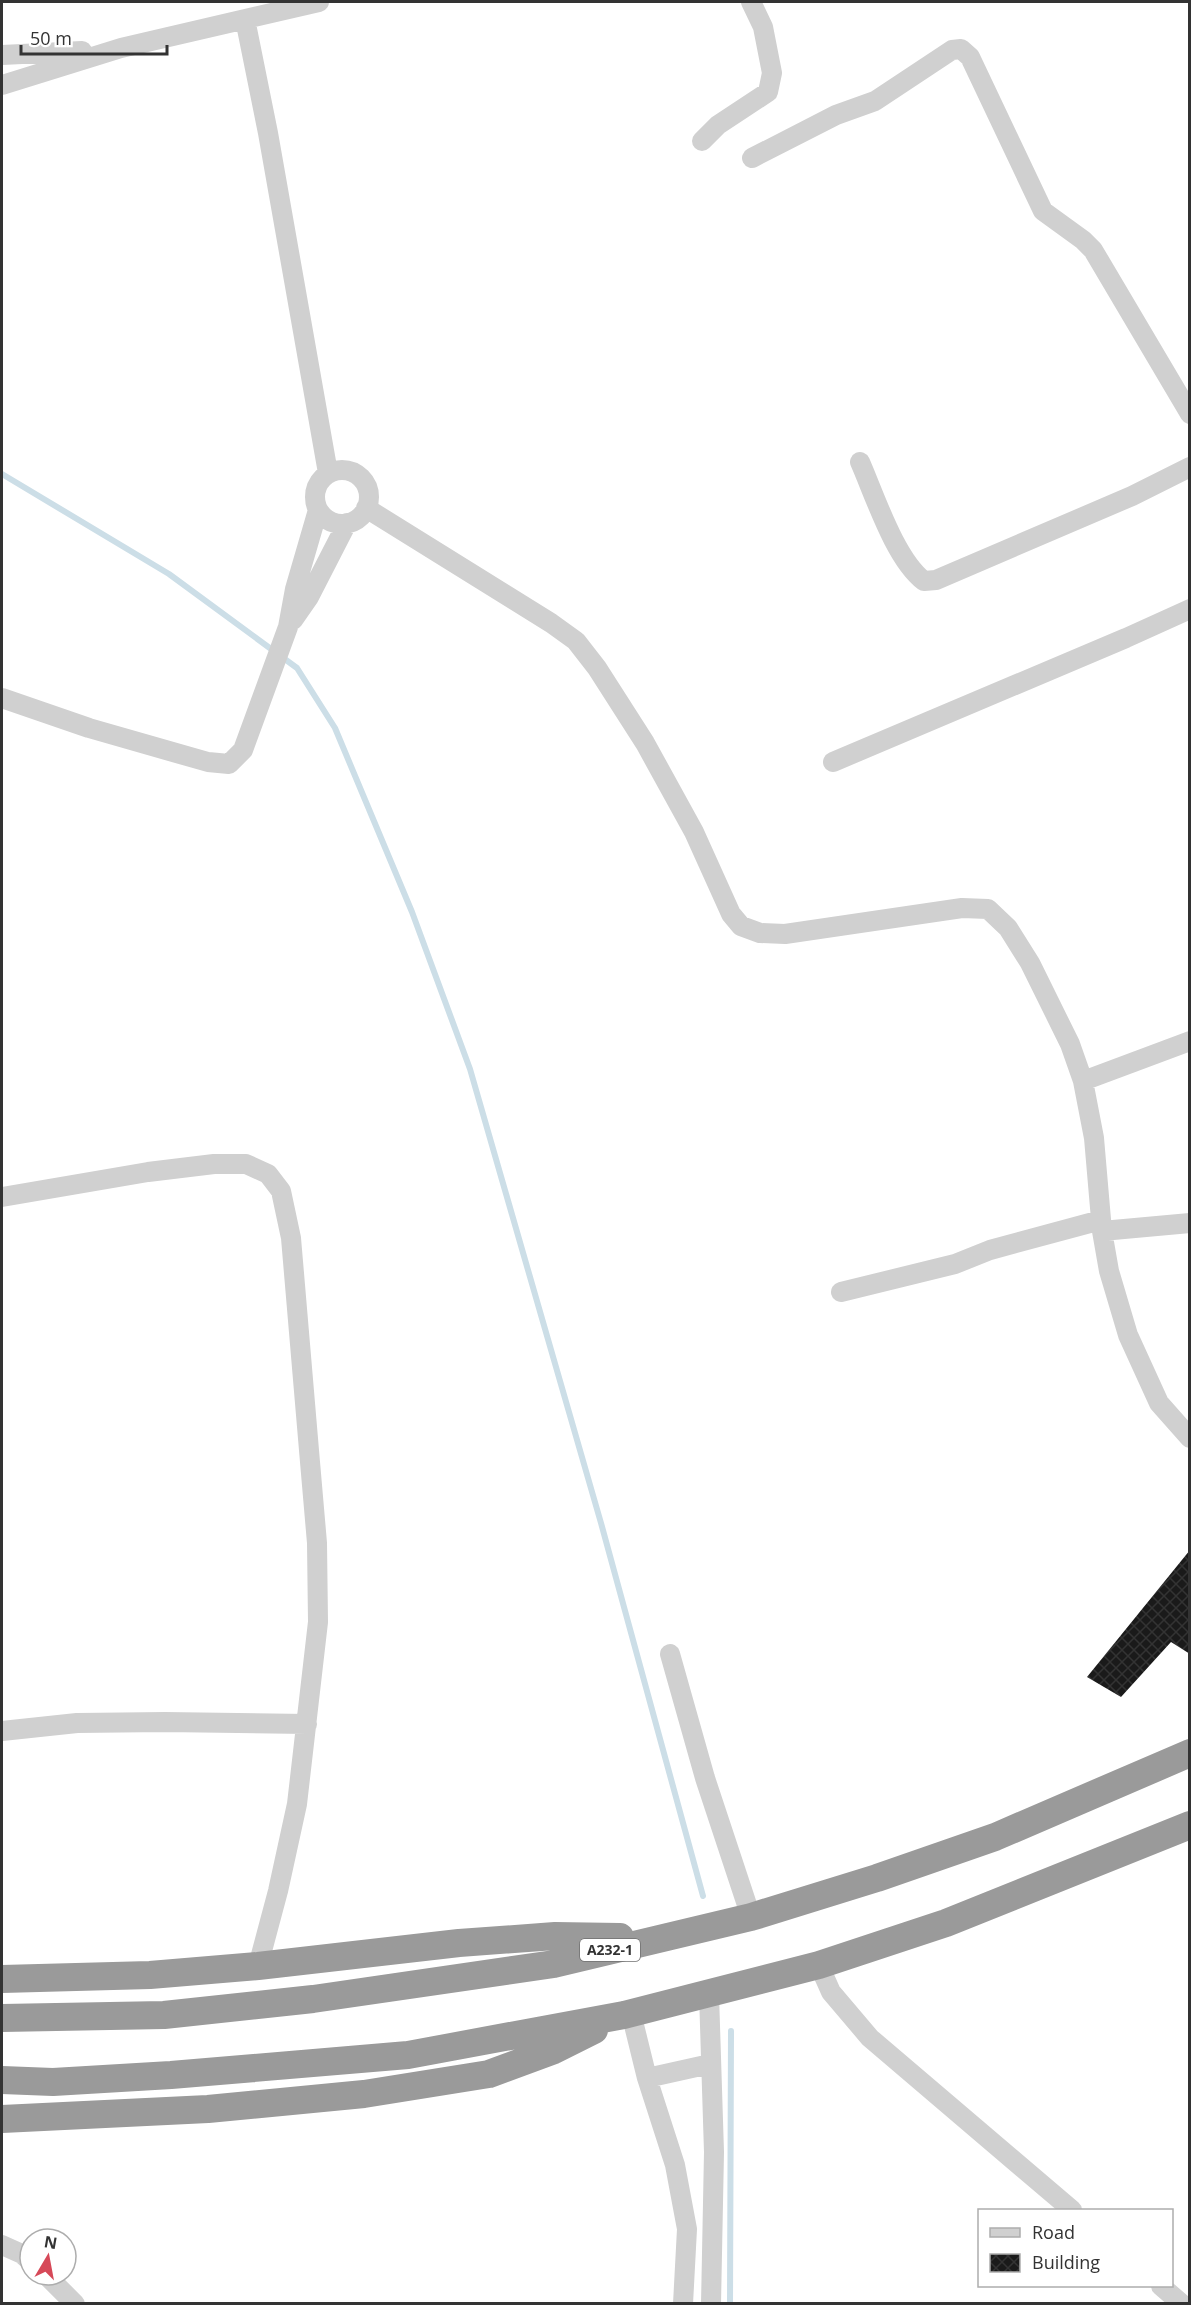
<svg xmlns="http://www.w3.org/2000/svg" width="1191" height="2305" font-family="'Open Sans',sans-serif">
<defs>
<pattern id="building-cross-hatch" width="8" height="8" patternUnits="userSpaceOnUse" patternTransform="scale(1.5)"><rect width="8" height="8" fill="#1a1a1a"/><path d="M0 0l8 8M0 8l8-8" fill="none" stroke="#333"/></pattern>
</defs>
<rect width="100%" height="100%" fill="#fff"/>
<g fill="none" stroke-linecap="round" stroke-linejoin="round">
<path stroke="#ccdee7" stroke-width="6" d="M2,474l167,100 128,94 38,60 77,184 58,157 131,454 102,373
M730,2304l1,-273"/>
</g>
<path fill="url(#building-cross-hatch)" d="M1190,1550v104l-19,-12 -50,55 -34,-20z"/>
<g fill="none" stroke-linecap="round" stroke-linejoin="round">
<path stroke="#d0d0d0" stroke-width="20" d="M245,19l23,114 60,340
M2,55l80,-4
M2,85l119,-37 198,-46
M702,141l16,-16 50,-33 4,-19 -9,-46 -12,-25
M752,158l84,-43 39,-14 77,-51 9,-1 9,8 73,154 40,29 10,10 97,164
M860,462c15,34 35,97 64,119l12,-1 196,-84 58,-29
M315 497a27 27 0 1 1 54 0a27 27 0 1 1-54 0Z
M366,508l185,115 25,18 21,27 48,75 49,89 37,82 10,12 19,7 25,1 177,-26 26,1 20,19 22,35 40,81 13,37 11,57 8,93 7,40 19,64 31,68 31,35
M293,620l16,-23 38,-74
M2,698l87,30 119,34 21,2 14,-14 45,-123 7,-38 23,-79
M833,762l293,-124 64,-29
M1083,1081l107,-40
M2,1197l146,-25 66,-8h32l22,10 13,17 10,47 19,224 7,81 1,79 -21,182 -19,87 -20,75
M1102,1231l88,-8
M841,1292l114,-28 35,-14 111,-30
M670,1654l35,124 46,139
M2,1731l75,-8 88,-1 142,2
M819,1965l12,27 39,46 202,172
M709,1994l5,158 -3,152
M631,2013l16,65 28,87 12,64 -4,75
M647,2078l63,-14
M2,2245l20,9 8,7
M46,2275l29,29
M1161,2286l21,18"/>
<path stroke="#9a9a9a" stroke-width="28" d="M2,1979l148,-4 108,-9 201,-23 96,-7 65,1
M2,2018l162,-3 149,-16 241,-35 197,-47 126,-39 118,-41 195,-84
M2,2080l51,2 118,-7 237,-20 216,-40 195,-50 127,-42 244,-98
M2,2119l206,-10 156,-15 125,-20 65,-24 40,-20"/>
</g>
<g text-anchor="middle" stroke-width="6" stroke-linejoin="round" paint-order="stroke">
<rect fill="#fff" stroke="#707070" stroke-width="1.5" x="580" y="1939" width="60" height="22" rx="4.5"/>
<g font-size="14" font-weight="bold" fill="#333">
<text x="610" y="1955">A232-1</text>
</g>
</g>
<rect width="1191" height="2305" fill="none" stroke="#333333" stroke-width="6"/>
<rect x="978" y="2209" width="195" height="78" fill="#ffffff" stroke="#adadad" stroke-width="1.5"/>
<rect x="990" y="2228" width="30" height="9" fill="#d0d0d0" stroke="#adadad" stroke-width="1.5"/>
<text x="1032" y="2239" font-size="18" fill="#333333">Road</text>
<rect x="990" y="2254" width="30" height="18" fill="url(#building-cross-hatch)" stroke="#adadad" stroke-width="1.5"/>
<text x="1032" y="2269" font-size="18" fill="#333333">Building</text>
<g transform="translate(48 2257) rotate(10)"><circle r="28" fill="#ffffff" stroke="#adadad" stroke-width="1.5"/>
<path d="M0-4.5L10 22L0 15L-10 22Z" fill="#d64958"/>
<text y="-9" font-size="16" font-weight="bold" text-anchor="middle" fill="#333333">N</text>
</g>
<path d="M21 45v9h146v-9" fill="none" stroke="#333333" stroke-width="3"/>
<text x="30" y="45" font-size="18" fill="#333333" stroke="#ffffff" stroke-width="4.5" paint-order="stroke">50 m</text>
</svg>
